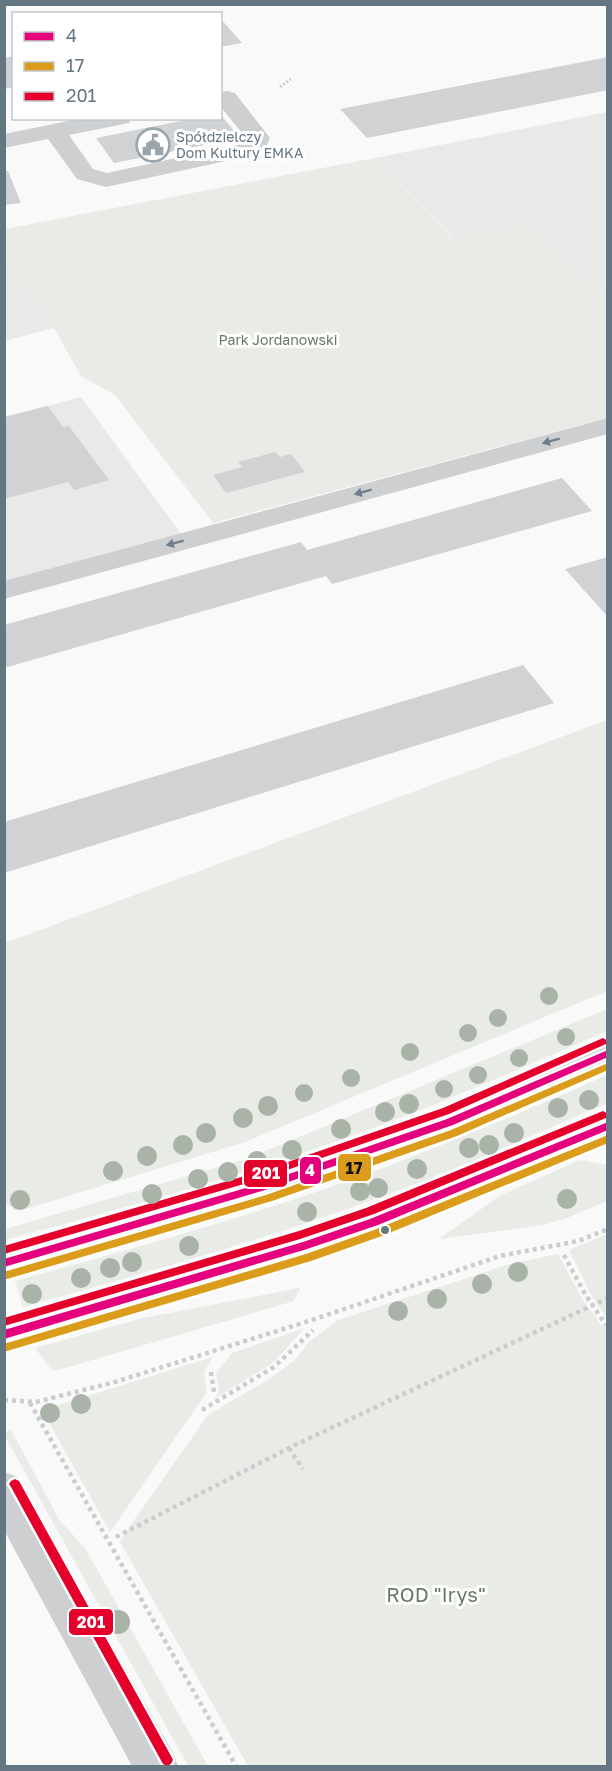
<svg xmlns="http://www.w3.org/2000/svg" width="612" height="1771" font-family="'Golos Text',sans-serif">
<rect width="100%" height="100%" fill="#f9f9f9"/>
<path fill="#e8e9e9" d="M607,112v189l-79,-78 -74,16 -79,-81z
M5,261l49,67 -49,13z
M81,397l100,137 -176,48v-165z"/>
<path fill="#e8ebe6" d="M375,158l78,81 75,-16 79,78v117l-394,105 -98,-128 -34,-19 -27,-48 -49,-67v-32z
M607,720v271l-362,151 -216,66 -14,2 -10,-8v-259z
M607,1009v22c-92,40 -185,81 -281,114 -106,37 -213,66 -321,95v-10l7,-3 234,-68z
M607,1075v28c-72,31 -144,64 -218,91 -120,44 -243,79 -366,113l-8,-26c116,-32 231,-63 344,-104 84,-31 167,-66 248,-102z
M580,1160l27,5v36l-40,17 -24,7 -104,14 62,-44z
M607,1234v85l-17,-26 -21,-43z
M558,1254l25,46 19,26 5,-2v442h-359l-128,-224 10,-16 78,-111 61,-36 25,-18 15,-19 29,-22 172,-56z
M300,1288l-6,13 -239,70 -4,-2 -16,-21 108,-30z
M305,1328l-31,34 -58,36 3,-8 -3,-17 16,-20z
M213,1357l-9,15 3,20 -97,140 -68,-122z
M11,1430l49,91 25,27 123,218h-20l-183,-330v-3z"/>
<path fill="#d0d2d3" d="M220,18l22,25 -22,4z
M14,56v31l-10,2v-31z
M608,57v33l-241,48 -27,-29z
M220,114l20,24 -126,25 -18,-25 100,-20h24z
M4,171h4l13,32 -17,2z
M48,406l15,21 6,-1 40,54 -35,10 -6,-8 -64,17v-82z
M275,452l5,5 11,-3 14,18 -79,21 -13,-18 29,-8 -4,-5z
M562,478l30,33 -260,73 -6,-8 -322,92v-43l297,-83 6,8z
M608,557v60l-43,-48z
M523,665l31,38 -550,170v-51z"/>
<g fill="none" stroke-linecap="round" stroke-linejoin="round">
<path stroke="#cbcccd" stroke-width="3" stroke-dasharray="2 2" stroke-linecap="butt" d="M280,87l11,-8"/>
<path stroke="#cbcccd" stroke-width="4.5" stroke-dasharray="4 4" stroke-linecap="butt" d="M564,1255l21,39 21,31
M211,1372l3,20
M4,1400l32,2 79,-20 197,-62 188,-64 78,-15 30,-12
M30,1403l206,363
M202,1410l72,-43 39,-37
M289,1448l14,21
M116,1537l179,-92 313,-147"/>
<path fill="#cecfd0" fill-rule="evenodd" d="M227,91l8,2 35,45 -7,15 -157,34 -29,-8 -29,-40 -44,9v-14l79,-16h49l-3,5 -60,12 24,34 14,4 138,-30 1,-5 -26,-32v-14z
M608,418v16l-604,165v-18z
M608,1040v28l-145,64 -185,64 -274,82v-30l256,-75 177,-61z
M608,1112v29l-221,91 -83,29 -300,90v-32l297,-87 60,-20z
M4,1472l14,5 154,274 6,15h-46l-128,-236z"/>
<defs>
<path id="bus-1" d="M608,1050v7l-155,68 -188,65 -261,77v-8l259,-76 184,-64z
M608,1122v8l-230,95 -74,25 -300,89v-9l299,-88 67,-23z"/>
<path id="bus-2" d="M608,1063v7l-151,66 -185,65 -265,78 -3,-1v-6l3,-1 259,-76 185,-65z
M608,1135v8l-226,93 -71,25 -304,90h-3v-8h3l299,-89 68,-24z"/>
<path id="bus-3" d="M603,1038l5,3 -2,3 -157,70 -188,65 -257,75v-8l255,-74 184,-64z
M603,1111l5,3 -2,4 -232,96 -74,25 -296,87v-8l295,-87 67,-23z
M15,1479l4,2 152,275 2,4 -2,4 -4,2 -4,-2 -152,-277 -2,-3 2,-3z"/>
</defs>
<use href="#bus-1" stroke="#fff" stroke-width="5"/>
<use href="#bus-2" stroke="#fff" stroke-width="5"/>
<use href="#bus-3" stroke="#fff" stroke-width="5"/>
<use href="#bus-1" fill="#e5007d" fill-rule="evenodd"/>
<use href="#bus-2" fill="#da9c1a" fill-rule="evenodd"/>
<use href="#bus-3" fill="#e4002b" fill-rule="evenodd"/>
</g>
<g fill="#a9b3a7">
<circle cx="549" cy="996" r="9"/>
<circle cx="498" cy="1018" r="9"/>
<circle cx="468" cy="1033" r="9"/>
<circle cx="566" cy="1037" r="9"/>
<circle cx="410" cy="1052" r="9"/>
<circle cx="519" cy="1058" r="9"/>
<circle cx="478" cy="1075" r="9"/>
<circle cx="351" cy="1078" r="9"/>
<circle cx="444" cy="1089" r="9"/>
<circle cx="304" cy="1093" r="9"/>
<circle cx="589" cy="1100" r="10"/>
<circle cx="409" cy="1104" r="10"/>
<circle cx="268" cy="1106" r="10"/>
<circle cx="558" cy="1108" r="10"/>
<circle cx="385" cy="1112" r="10"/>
<circle cx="243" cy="1118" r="10"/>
<circle cx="341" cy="1129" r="10"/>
<circle cx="206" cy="1133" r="10"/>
<circle cx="514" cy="1133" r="10"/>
<circle cx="183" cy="1145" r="10"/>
<circle cx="489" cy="1145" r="10"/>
<circle cx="469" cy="1148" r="10"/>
<circle cx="292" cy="1150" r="10"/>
<circle cx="147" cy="1156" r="10"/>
<circle cx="257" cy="1161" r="10"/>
<circle cx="417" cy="1169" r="10"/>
<circle cx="113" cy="1171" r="10"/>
<circle cx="228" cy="1172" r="10"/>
<circle cx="198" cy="1179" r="10"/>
<circle cx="378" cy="1188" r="10"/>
<circle cx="360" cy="1191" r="10"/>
<circle cx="152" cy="1194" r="10"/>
<circle cx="567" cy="1199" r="10"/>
<circle cx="20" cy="1200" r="10"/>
<circle cx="307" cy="1212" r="10"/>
<circle cx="189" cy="1246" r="10"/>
<circle cx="132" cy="1262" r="10"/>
<circle cx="110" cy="1268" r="10"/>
<circle cx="518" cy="1272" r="10"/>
<circle cx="81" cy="1278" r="10"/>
<circle cx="482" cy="1284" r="10"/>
<circle cx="32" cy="1294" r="10"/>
<circle cx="437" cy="1299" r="10"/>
<circle cx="398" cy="1311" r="10"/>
<circle cx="81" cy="1404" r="10"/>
<circle cx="50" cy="1413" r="10"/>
<circle cx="118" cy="1622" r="12"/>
</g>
<defs><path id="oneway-solid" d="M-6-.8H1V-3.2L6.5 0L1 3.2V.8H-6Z" transform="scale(1.5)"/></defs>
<g fill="#707f8b">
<use href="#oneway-solid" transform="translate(551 441) rotate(165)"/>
<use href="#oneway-solid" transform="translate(363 492) rotate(165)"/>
<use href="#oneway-solid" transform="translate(175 543) rotate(165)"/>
</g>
<defs>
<symbol id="civic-ring" viewBox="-11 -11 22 22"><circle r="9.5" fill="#fff" stroke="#99a4ac" stroke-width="1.5"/><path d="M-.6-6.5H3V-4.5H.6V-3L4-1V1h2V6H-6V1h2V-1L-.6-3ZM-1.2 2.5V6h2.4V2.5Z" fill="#99a4ac"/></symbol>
</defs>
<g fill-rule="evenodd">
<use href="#civic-ring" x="134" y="126" width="38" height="38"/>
</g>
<circle fill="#657683" stroke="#fff" stroke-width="2" cx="385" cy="1230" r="5"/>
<g text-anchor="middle" stroke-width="6" stroke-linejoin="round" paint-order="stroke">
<g font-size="14" fill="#657683" stroke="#fff" text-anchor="start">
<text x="176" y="142">Spółdzielczy<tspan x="176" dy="16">Dom Kultury EMKA</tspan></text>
</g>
<g font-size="14" fill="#687a64" stroke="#fff">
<text x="278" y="345">Park Jordanowski</text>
</g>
<g font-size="20" fill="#687a64" stroke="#fff">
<text x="436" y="1602">ROD "Irys"</text>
</g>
</g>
<g stroke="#fff" stroke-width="2">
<rect x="337" y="1153" width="35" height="29" rx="6" fill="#da9c1a"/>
<rect x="299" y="1156" width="23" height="29" rx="6" fill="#e5007d"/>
<rect x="243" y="1159" width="45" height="29" rx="6" fill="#e4002b"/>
<rect x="68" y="1608" width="46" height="28" rx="6" fill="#e4002b"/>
</g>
<g font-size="16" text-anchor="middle" font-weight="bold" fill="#fff">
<text x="310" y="1176">4</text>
<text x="266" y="1179">201</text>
<text x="91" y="1628">201</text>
</g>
<g font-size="16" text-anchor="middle" font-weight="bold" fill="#111">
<text x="354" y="1174">17</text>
</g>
<rect width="612" height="1771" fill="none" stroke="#657683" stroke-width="12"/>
<rect x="12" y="12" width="210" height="108" fill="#ffffff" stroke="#c1c8cd" stroke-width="1.5"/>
<rect x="24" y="32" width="30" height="9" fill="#e5007d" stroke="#c1c8cd" stroke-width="1.5"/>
<text x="66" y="42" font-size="18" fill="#657683">4</text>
<rect x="24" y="62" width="30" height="9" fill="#da9c1a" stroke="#c1c8cd" stroke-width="1.5"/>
<text x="66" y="72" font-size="18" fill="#657683">17</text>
<rect x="24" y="92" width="30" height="9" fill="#e4002b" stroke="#c1c8cd" stroke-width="1.5"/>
<text x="66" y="102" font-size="18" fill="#657683">201</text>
</svg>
